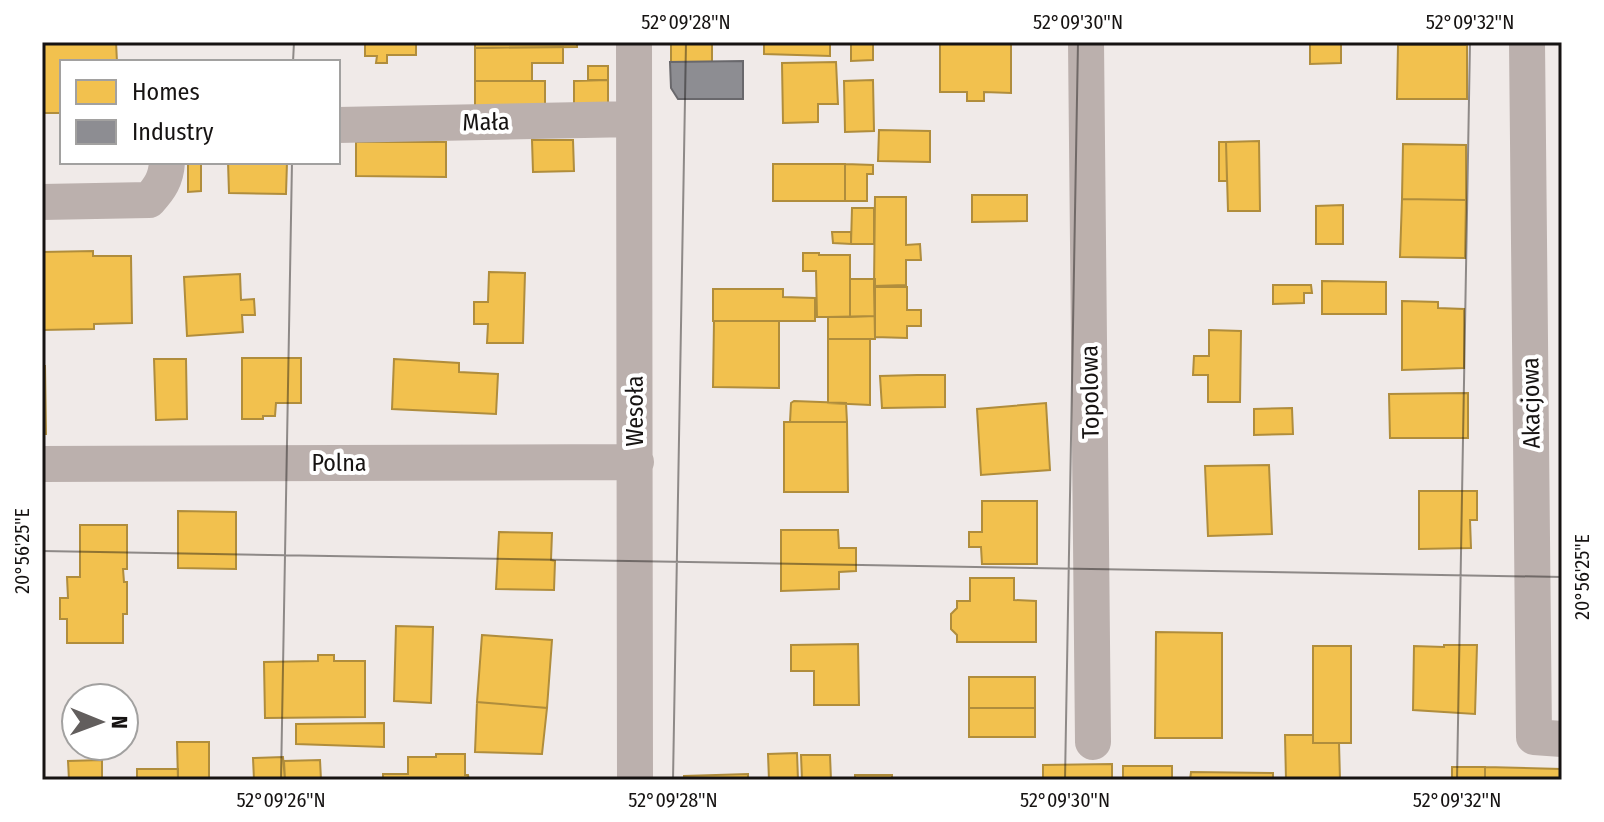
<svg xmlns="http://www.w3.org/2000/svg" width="1604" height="822" font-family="'Fira Sans Condensed',sans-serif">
<rect width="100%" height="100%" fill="#f0eae8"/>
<path fill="#f2c14e" stroke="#b08d3c" stroke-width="2" d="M42,42h74l1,20h-55v51h-20z
M365,42h51v13h-29v8h-11l1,-7h-12z
M475,42h102v5l-102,1z
M671,42h41v20h-41z
M764,42h66v14l-66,-2z
M851,42h22v18l-22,1z
M940,42h71v51l-27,-1v9h-17v-9h-27z
M1310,42h31v21l-31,1z
M1398,42h69v3h-69z
M1398,45h69v54h-70z
M563,47v16h-31v18h-57v-33z
M836,62l2,42h-20v18l-35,1 -1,-60z
M588,66h20v14h-20z
M608,80v28h-34v-27z
M873,80l1,51 -29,1 -1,-51z
M475,81h70v28l-70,1z
M879,130l51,1v31l-52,-1z
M532,140h41l1,31 -41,1z
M1259,141l1,70h-32l-2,-69z
M356,142h90v35l-90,-1z
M1219,142h7l1,39h-8z
M1403,144l63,1v55l-64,-1z
M188,162h13v29l-13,1z
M224,162h63l-1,32 -57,-1 -1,-31z
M773,164h72v37h-72z
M845,164l28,1v9h-6v27h-22z
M972,195h55v26l-55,1z
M875,197h31v48l14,-1 1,16h-15v25l-32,1z
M1402,199l64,1 -1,58 -65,-1z
M1343,205v39h-27v-38z
M852,208h22v36h-23z
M832,232h19v12l-18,-1z
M93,251v5h38l1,67 -38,1v5l-52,1v-78z
M803,253h16v2h31v62h-33l-1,-46h-13z
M489,272l36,1 -2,70h-36l1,-19h-14v-22h14z
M240,274l1,26 13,-1 1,16h-13l1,17 -56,4 -3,-59z
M850,279h25v37l-25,1z
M1322,281l64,1v32h-64z
M1273,285h38l1,8h-8v10l-31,1z
M874,287h33v23h14v16h-14v12l-32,-1z
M713,289h70v8l32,1v23h-102z
M1402,301l36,1v6l26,1v59l-62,2z
M875,316v23h-47v-22z
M714,321h65v67l-66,-1z
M1209,330l32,1 -1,71h-32v-27h-15l1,-19h15z
M828,339h42v66l-42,-2z
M242,358h59v45h-25l-1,13h-12v3h-21z
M154,359h32l1,60 -31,1z
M394,359l65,4v9l39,2 -2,40 -104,-5z
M42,366h3l1,68h-4z
M917,375h28v32l-63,1 -2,-32z
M1468,393v45h-78l-1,-44z
M794,401l52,2 1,19h-57l1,-19z
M1046,403l4,67 -69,5 -4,-66z
M1292,408l1,26 -39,1v-26z
M784,422h63l1,70h-64z
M1269,465l3,69 -64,2 -3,-70z
M1419,491h58v29h-7l1,28 -52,1z
M982,501h55v63h-55l-1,-17h-12v-15h13z
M178,511l58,1v57l-58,-1z
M80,525h47v44h-4l1,13h3v32h-4v29h-56v-24h-7v-21h8l-1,-21h13z
M781,530h57l1,18h17v23l-17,1v17l-58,2z
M499,532l53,1 -1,27 4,1 -1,29 -58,-1z
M970,578h44v22l22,1v41h-79v-7l-6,-6v-15l6,-6v-7h13z
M396,626l37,1 -2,76 -37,-2z
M1156,632l66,1v105h-67z
M482,635l70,5 -5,68 -70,-6z
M858,644l1,61h-45v-34h-23v-26z
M1444,645h33l-2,69 -62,-4 1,-64 30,1z
M1313,646h38v97h-38z
M318,655h16v6h31v56l-100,1 -1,-56 54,-1z
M969,677h66v31h-66z
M477,702l70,6 -5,46 -67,-2z
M969,708h66v29h-66z
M384,723v24l-88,-3v-20z
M1285,735h28v8h26l1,37h-54z
M177,742h32v38h-31z
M797,753l1,27h-29l-1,-26z
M436,754h29v21h3l1,5h-86v-6h25v-17h28z
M801,755h29l1,25h-29z
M283,757l2,23h-31l-1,-22z
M102,760v20h-33l-1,-19z
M320,760l1,20h-36l-1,-19z
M1112,764v16h-69v-15z
M1123,766h49v14h-49z
M1452,767h33v13h-33z
M1485,767l76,2v11h-76z
M137,769h41v11h-41z
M1191,772l82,1v7h-83z
M748,774v6h-64v-4z
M855,775h37v5h-37z"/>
<path fill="#8d8d92" stroke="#69686c" stroke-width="2" d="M743,61v38h-65l-7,-11 -1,-26z"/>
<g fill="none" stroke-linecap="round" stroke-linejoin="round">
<path stroke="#bbb0ad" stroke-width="36" d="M634,42l1,738
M1086,42l7,700
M1527,42l7,695 28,2
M338,125l296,-6
M42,202l107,-2c11,-12 17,-21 18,-38
M42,464l594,-2"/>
</g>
<path fill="none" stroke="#161312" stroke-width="2" stroke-opacity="0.45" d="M293,62l1,-20M42,551l1520,26M281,780l11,-618M673,780l13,-738M1065,780l13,-738M1457,780l13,-738"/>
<g text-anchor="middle" stroke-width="8" stroke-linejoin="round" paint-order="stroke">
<g font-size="24" fill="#161312" stroke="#fff">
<text transform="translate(486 122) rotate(-1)" y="8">Mała</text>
<text transform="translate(1090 392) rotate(-91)" y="8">Topolowa</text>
<text transform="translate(1531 403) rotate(-91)" y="8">Akacjowa</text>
<text transform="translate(635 411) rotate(-90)" y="8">Wesoła</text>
<text x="339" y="471">Polna</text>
</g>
</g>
<rect width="1604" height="822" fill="none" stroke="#ffffff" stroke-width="88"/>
<rect x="60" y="60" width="280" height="104" fill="#ffffff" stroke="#a2a1a0" stroke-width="2"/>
<rect x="76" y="80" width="40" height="24" fill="#f2c14e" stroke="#a2a1a0" stroke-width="2"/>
<text x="132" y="100" font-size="24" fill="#161312">Homes</text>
<rect x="76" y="120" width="40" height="24" fill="#8d8d92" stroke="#a2a1a0" stroke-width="2"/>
<text x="132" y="140" font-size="24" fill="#161312">Industry</text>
<g transform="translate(100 722) rotate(91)"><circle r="38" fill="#ffffff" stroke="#a2a1a0" stroke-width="2"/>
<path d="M0-6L14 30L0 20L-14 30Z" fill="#625e5d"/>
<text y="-12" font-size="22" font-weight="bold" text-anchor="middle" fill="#161312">N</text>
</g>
<rect x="44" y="44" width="1516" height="734" fill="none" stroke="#161312" stroke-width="3"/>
<g font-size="20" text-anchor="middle" fill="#161312">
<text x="686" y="29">52°09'28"N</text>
<text x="1078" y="29">52°09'30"N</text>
<text x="1470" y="29">52°09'32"N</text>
<text transform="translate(22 551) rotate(-90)" y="7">20°56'25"E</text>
<text transform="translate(1582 577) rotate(-90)" y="7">20°56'25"E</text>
<text x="281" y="807">52°09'26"N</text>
<text x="673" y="807">52°09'28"N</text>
<text x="1065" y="807">52°09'30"N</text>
<text x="1457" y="807">52°09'32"N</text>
</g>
</svg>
